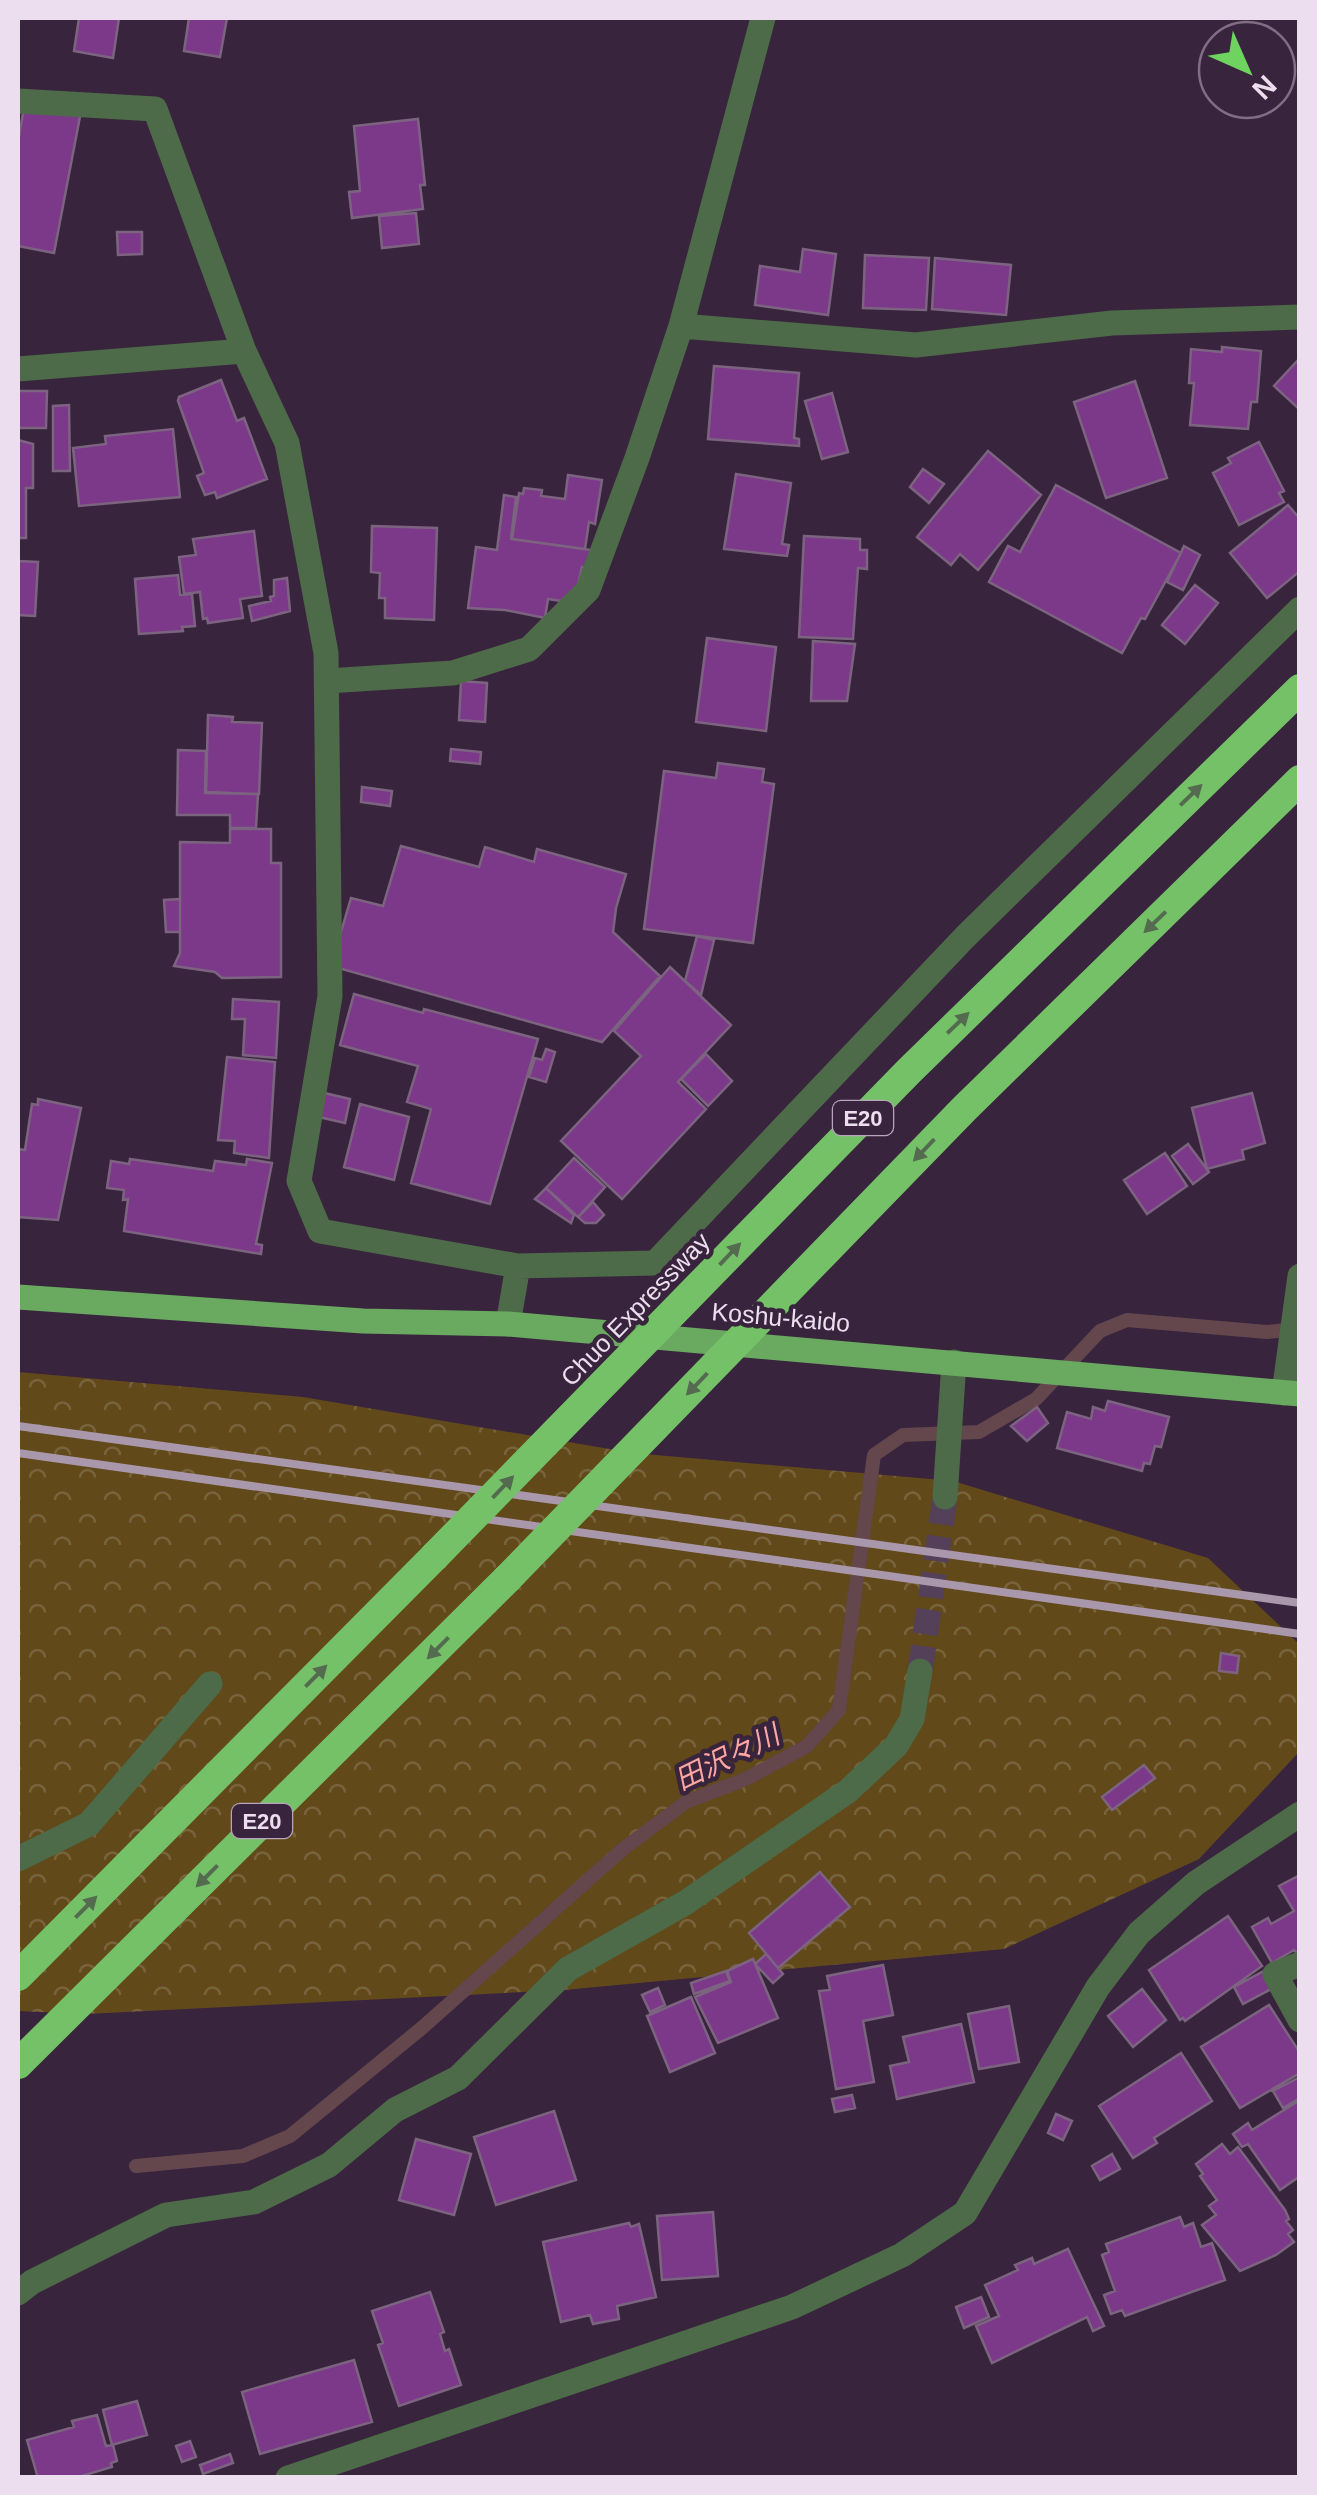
<svg xmlns="http://www.w3.org/2000/svg" width="1317" height="2495" font-family="Helvetica,'Noto Sans JP',sans-serif">
<defs>
<pattern id="forest-crowns" width="20" height="18" patternUnits="userSpaceOnUse" patternTransform="scale(2.5)"><rect width="20" height="18" fill="#61491a"/><path d="M2 6a3 3 0 1 1 6 0M12 15a3 3 0 1 1 6 0" fill="none" stroke="#78633c"/></pattern>
</defs>
<rect width="100%" height="100%" fill="#39243d"/>
<path fill="url(#forest-crowns)" d="M18,1372l285,25 330,56 320,28 255,77 91,86v108l-100,107 -195,90 -440,41 -478,24 -68,-3z"/>
<g fill="none" stroke-linecap="round" stroke-linejoin="round">
<path stroke="#63474d" stroke-width="14" d="M136,2166l107,-10 47,-20 133,-109 200,-178 63,-47 60,-23 61,-33 32,-36 35,-255 29,-20 76,-3 57,-33 64,-68 27,-11 140,12 28,-3"/>
</g>
<path fill="#7c3889" stroke="#7c6481" stroke-width="2.5" d="M79,18h40l-6,40 -39,-7z
M189,18h38l-7,39 -36,-6z
M26,96l56,10 -28,147 -36,-7v-104z
M418,119l7,66h-5l3,24 -71,9 -3,-26 11,-1 -6,-65z
M416,213l3,31 -37,4 -3,-32z
M117,232h25v22l-24,1z
M803,249l33,5 -8,61 -73,-10 5,-39 40,6z
M865,255l64,3 -3,52 -63,-2z
M935,258l76,7 -5,50 -74,-6z
M1222,347l39,4 -4,51h-6l-3,27 -58,-4 4,-42h-5l2,-34 31,3z
M1300,358v52l-26,-24z
M714,366l85,7 -5,65 5,1v7l-91,-7z
M221,380l16,41 7,-3 23,61 -50,19 -2,-6 -10,3 -8,-19 7,-3 -26,-72 1,-4z
M1135,381l32,97 -61,20 -32,-96z
M18,391h29l-1,37h-28z
M832,393l16,59 -26,7 -17,-58z
M69,405l1,66h-17v-65z
M173,429l7,68 -101,9 -6,-58 33,-4 -1,-8z
M18,440l15,4v44h-7v50h-8z
M1259,442l25,49 -5,2 5,9 -45,23 -26,-52 18,-10 -3,-5z
M988,451l53,44 -63,75 -18,-16 -9,11 -34,-28z
M923,469l21,15 -15,19 -19,-16z
M736,474l55,9 -9,61 7,1 -2,11 -63,-7z
M568,475l34,5 -7,44 -6,-2 -4,27 -73,-10 7,-46 4,1 1,-6 18,2 -1,6 24,3z
M1056,485l125,68 -36,66 -4,-1 -19,35 -133,-71 19,-36 12,6z
M504,495l12,2 -5,42 80,11 -2,18 -7,-1 -8,36 -26,-4 -3,19 -40,-8 -37,-2 8,-61 21,3z
M1288,505l12,14v52l-33,27 -37,-45z
M372,526l65,2 -3,92 -49,-2v-20h-6l1,-25 -9,-1z
M254,531l8,65 -22,3 3,19 -35,5 -1,-5 -4,1 -3,-27 -16,2 -5,-37 17,-2 -3,-16z
M804,536l56,3v11h7v19l-9,-1 -5,71 -54,-2z
M1184,546l16,9 -17,35 -16,-8z
M18,561l20,1 -3,54 -17,-1z
M178,575l2,20 12,-1 3,32 -13,1 1,4 -44,3 -4,-55z
M287,578l3,33 -38,10 -3,-15 22,-5 -1,-4 4,-1v-16z
M1195,585l23,18 -33,41 -23,-19z
M707,638l69,9 -10,84 -70,-9z
M813,641l42,3 -8,57h-36z
M461,681l26,2 -2,39 -26,-2z
M208,715l25,2 -1,5 30,1 -3,71 -53,-2z
M451,749l30,3 -1,12 -30,-3z
M178,750l28,1 -1,42 53,1 -2,34h-26v-13h-53z
M718,763l46,6 -2,13 12,2 -21,159 -109,-14 20,-158 52,7z
M362,787l30,4 -2,15 -29,-4z
M230,829h41v34h10v114l-59,1 -7,-6 -41,-6 6,-13v-111l50,1z
M401,846l78,21 6,-20 49,15 3,-13 89,25 -10,34 -3,24 47,44 -58,66 -271,-76 20,-68 32,8z
M180,899v33h-14l-2,-32z
M697,936l17,4 -13,55 -16,-14z
M670,967l61,58 -53,57 28,27 -84,90 -61,-58 80,-85 -27,-25z
M354,994l69,19 1,-4 114,30 -48,165 -79,-21 20,-74 -24,-7 11,-36 -78,-21z
M233,999l46,3 -3,56 -33,-3 2,-36h-13z
M546,1049l9,3 -9,30 -17,-5 6,-19 7,2z
M706,1054l26,27 -24,25 -27,-27z
M227,1057l48,5 -6,96 -35,-5 1,-12 -17,-1z
M316,1091l34,8 -5,24 -35,-8z
M1252,1093l13,50 -23,7 2,9 -37,10 -15,-61z
M38,1099l43,9 -23,112 -40,-3v-68l7,1 7,-46 6,1z
M360,1104l49,13 -15,63 -50,-13z
M1188,1144l21,28 -16,12 -21,-28z
M1165,1153l22,33 -40,28 -23,-34z
M574,1158l31,29 -27,30 -32,-29z
M130,1159l83,12 2,-10 31,4 1,-6 25,4 -16,81 6,1 -1,9 -137,-23 4,-32 -5,1 1,-10 -17,-2 4,-27 18,3z
M546,1188l28,27 -3,8 -36,-24z
M593,1202l11,13 -8,8h-11l-7,-6z
M1108,1401l61,16 -8,30 -6,-1 -5,18 -6,-1 -2,8 -85,-23 10,-36 24,7 2,-12 12,4z
M1037,1407l11,16 -21,18 -16,-15z
M1221,1653l18,3 -2,17 -18,-2z
M1144,1765l11,13 -43,32 -10,-13z
M820,1872l30,35 -72,61 -29,-35z
M1300,1875v81l-6,-6 -22,13 -20,-36 16,-9 3,6 23,-13 -15,-25z
M1228,1916l34,50 -77,55 -2,-3 -3,2 -31,-50z
M766,1954l17,20 -10,9 -18,-19z
M753,1959l25,59 -60,25 -23,-46 36,-15 -4,-11z
M883,1965l10,50 -30,6 11,61 -38,7 -17,-98 11,-1 -3,-14z
M726,1971l4,10 -36,13 -3,-11z
M1264,1971l9,17 -30,16 -9,-17z
M658,1988l7,17 -15,7 -8,-17z
M1142,1989l24,31 -33,27 -25,-31z
M691,1997l24,56 -45,19 -23,-56z
M1269,2005l31,48v20l-60,35 -39,-61z
M1009,2006l10,56 -40,7 -11,-55z
M961,2024l13,58 -77,17 -7,-33 19,-4 -6,-25z
M1181,2053l31,48 -58,37 3,5 -24,15 -34,-52z
M1300,2077v21l-17,10 -10,-17z
M852,2095l3,13 -20,4 -3,-13z
M1300,2100v76l-20,14 -32,-46 -6,3 -9,-13 15,-11 4,7z
M554,2111l22,69 -80,25 -22,-68z
M1056,2114l16,7 -9,19 -15,-7z
M416,2139l55,15 -17,61 -55,-15z
M1222,2144l8,10 8,-7 47,63 4,9 -3,2 7,9 -5,4 6,8 -18,13 -36,16 -38,-46 14,-10 -7,-9 8,-6 -17,-24 3,-2 -7,-10z
M1112,2154l8,15 -20,11 -8,-14z
M713,2212l5,64 -56,4 -5,-64z
M1180,2217l4,10 9,-4 8,24 11,-4 13,37 -100,36 -3,-6 -11,4 -7,-19 11,-4 -13,-36 7,-3 -3,-8z
M629,2223l2,4 8,-3 17,73 -39,9 2,13 -26,5 -3,-9 -29,7 -18,-80z
M1068,2249l36,77 -11,5 -6,-14 -95,46 -16,-37 23,-10 -14,-31 33,-15 -3,-5 17,-7 2,6z
M430,2292l14,40 -4,2 5,17 4,-2 12,36 -62,21 -21,-61 5,-2 -11,-32z
M981,2297l8,20 -25,11 -8,-21z
M354,2360l18,62 -112,32 -18,-62z
M137,2401l10,34 -35,10 -9,-35z
M97,2415l9,31 7,-1 4,16 -6,2 1,4 -37,11h-37l-11,-38 47,-13 -2,-6z
M190,2441l6,16 -14,5 -6,-16z
M230,2454l3,9 -30,11 -3,-9z"/>
<g fill="none" stroke-linecap="round" stroke-linejoin="round">
<path stroke="#544058" stroke-width="25" stroke-dasharray="25 12" stroke-linecap="butt" d="M920,1671l25,-174"/>
<path stroke="#4d6b48" stroke-width="25" d="M18,101l137,8 89,242 43,92 39,210 4,343 -31,185 21,50 198,35
M681,326l235,19 196,-22 188,-6
M18,369l226,-18
M327,681l126,-8 76,-24 59,-59 49,-132 44,-132 82,-308
M508,1324l10,-58 137,-3 310,-326 335,-328
M1284,1393l16,-117
M945,1497l9,-135
M18,1859l71,-35 121,-140
M1300,1964l-25,10 25,46
M18,2293l14,-11 134,-67 88,-13 75,-37 66,-55 63,-32 110,-109 117,-66 163,-112 48,-45 16,-27 8,-48
M288,2478l504,-171 110,-52 63,-42 133,-226 41,-54 57,-50 104,-69"/>
<path stroke="#6aa960" stroke-width="25" d="M18,1297l345,24 145,3 792,70"/>
<path stroke="#75c168" stroke-width="30" d="M18,1976l417,-420
M18,2064l489,-485"/>
<path stroke="#a998ac" stroke-width="8" d="M18,1426l1282,177
M18,1453l1282,181"/>
<path stroke="#75c168" stroke-width="30" d="M435,1556l474,-485 391,-382
M507,1579l457,-470 336,-329"/>
</g>
<defs><path id="oneway-solid" d="M-6-.8H1V-3.2L6.5 0L1 3.2V.8H-6Z" transform="scale(2.5)"/></defs>
<g fill="#546b50">
<use href="#oneway-solid" transform="translate(1191 795) rotate(-44)"/>
<use href="#oneway-solid" transform="translate(1155 922) rotate(136)"/>
<use href="#oneway-solid" transform="translate(958 1023) rotate(-44)"/>
<use href="#oneway-solid" transform="translate(924 1150) rotate(134)"/>
<use href="#oneway-solid" transform="translate(730 1254) rotate(-46)"/>
<use href="#oneway-solid" transform="translate(697 1384) rotate(134)"/>
<use href="#oneway-solid" transform="translate(503 1487) rotate(-46)"/>
<use href="#oneway-solid" transform="translate(438 1648) rotate(135)"/>
<use href="#oneway-solid" transform="translate(316 1676) rotate(-45)"/>
<use href="#oneway-solid" transform="translate(207 1876) rotate(135)"/>
<use href="#oneway-solid" transform="translate(86 1907) rotate(-45)"/>
</g>
<g text-anchor="middle" stroke-width="9" stroke-linejoin="round" paint-order="stroke">
<g fill="#39243d" stroke="#b6a6b9" stroke-width="2.5">
<rect x="833" y="1101" width="60" height="34" rx="8"/>
<rect x="232" y="1804" width="60" height="34" rx="8"/>
</g>
<g font-size="22" font-weight="bold" fill="#ecdeee">
<text x="863" y="1126">E20</text>
<text x="262" y="1829">E20</text>
</g>
<g font-size="25" fill="#ecdeee" stroke="#39243d">
<text transform="translate(635 1309) rotate(-46)" y="9">Chuo Expressway</text>
<text transform="translate(781 1317) rotate(5)" y="9">Koshu-kaido</text>
</g>
<g font-size="28" font-style="italic" fill="#fda6a4" stroke="#39243d">
<text transform="translate(727 1757) rotate(-26)" y="10">田沢々川</text>
</g>
</g>
<rect width="1317" height="2495" fill="none" stroke="#ecdeee" stroke-width="40"/>
<g transform="translate(1247 70) rotate(135)"><circle r="48" fill="#39243d" stroke="#816e84" stroke-width="2.5"/>
<path d="M0-8L18 38L0 25L-18 38Z" fill="#6fd35f"/>
<text y="-15" font-size="28" font-weight="bold" text-anchor="middle" fill="#ecdeee">N</text>
</g>
</svg>
